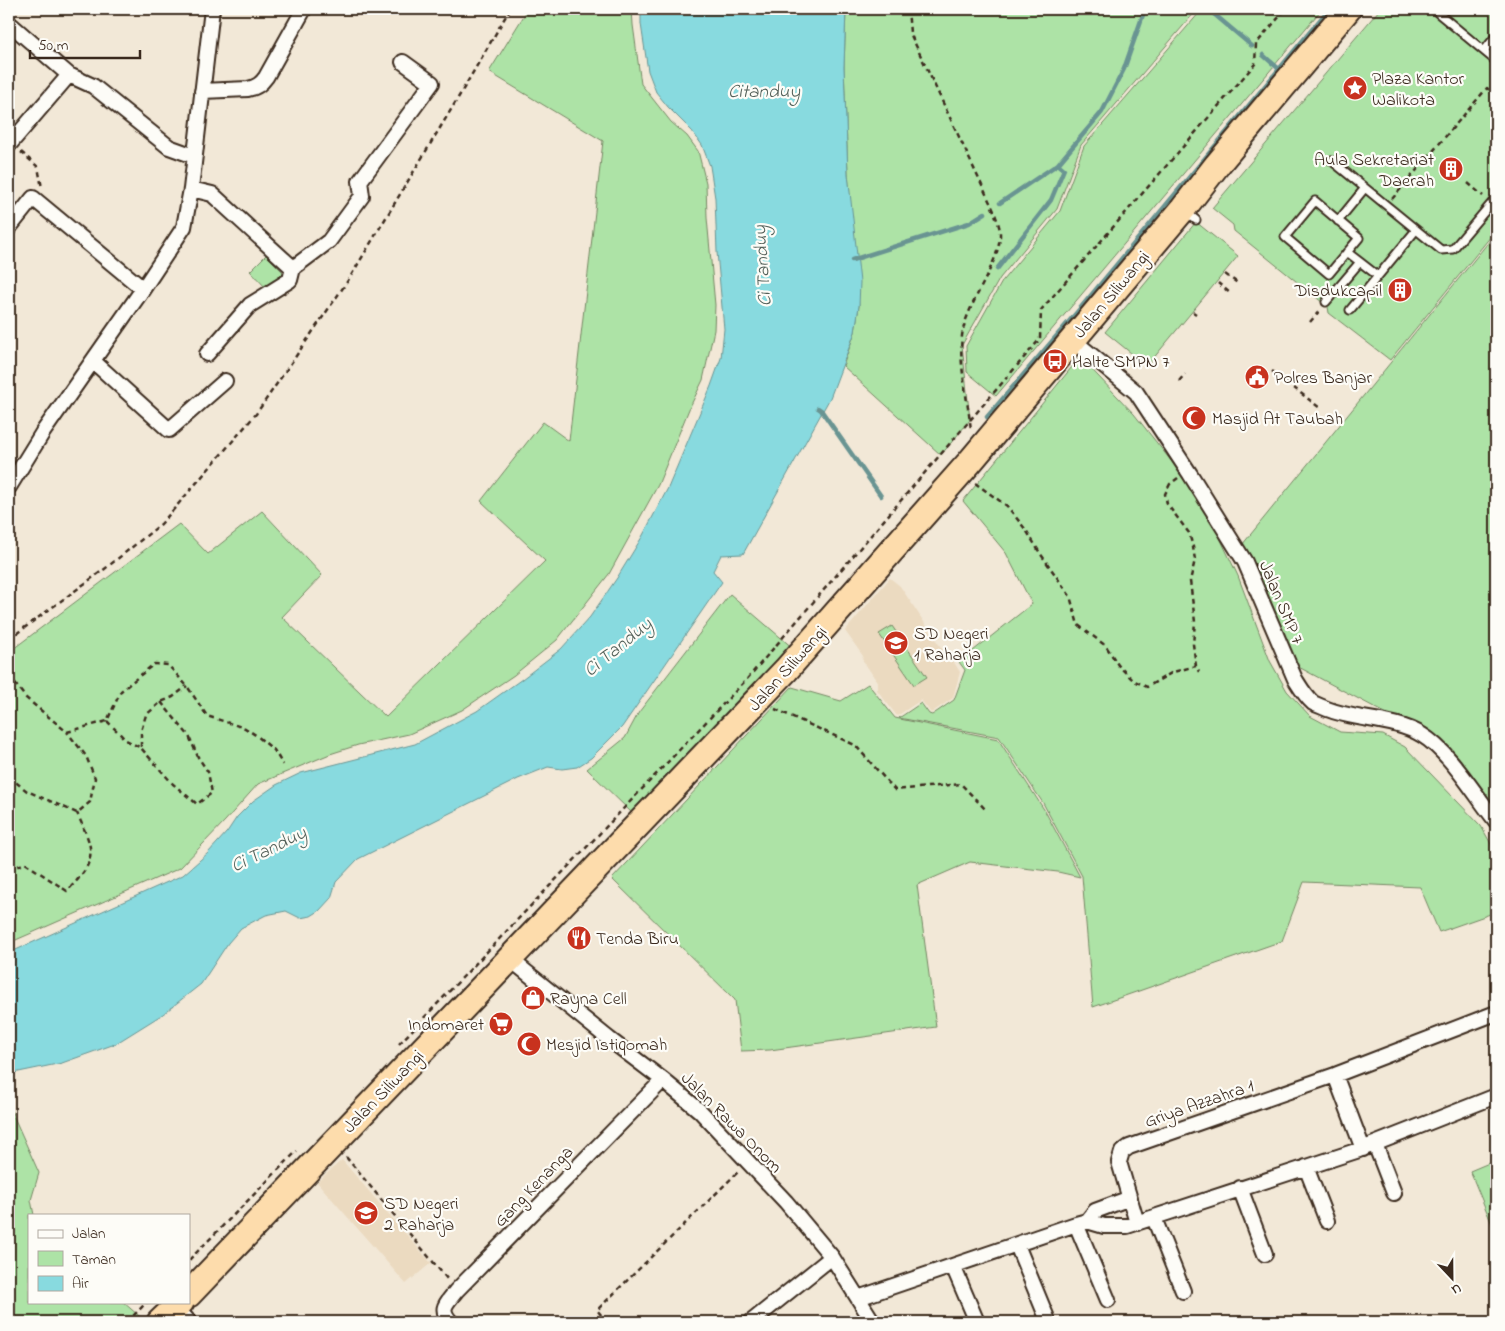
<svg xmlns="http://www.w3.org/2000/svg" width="1505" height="1331" font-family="'Indie Flower',sans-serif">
<rect width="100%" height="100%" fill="#f2e8d7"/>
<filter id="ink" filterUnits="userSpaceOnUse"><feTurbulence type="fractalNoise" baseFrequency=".02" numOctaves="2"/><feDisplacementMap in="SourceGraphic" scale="10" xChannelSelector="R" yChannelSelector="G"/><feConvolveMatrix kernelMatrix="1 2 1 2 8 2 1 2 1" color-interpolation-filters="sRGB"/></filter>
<g filter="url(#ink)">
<path fill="#ebdac0" d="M890,578l10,8 48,72 4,1 8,13 -7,26 -22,15 -10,-13 -24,16 -20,-26 1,-7 -16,-24 1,-3 -18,-25z
M342,1160l89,103 -25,21 -89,-102z"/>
<path fill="#ade3a6" stroke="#748662" d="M528,9h104l1,16 8,59 30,38 16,14 11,15 8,32 1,35 8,87 -1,25 -11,50 -14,29 -31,76 -49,89 -52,66 -43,35 -52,35 -53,24 -51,11 -28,9 -72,30 -33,37 -45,47 -171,75v-291l170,-128 29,30 54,-43 60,64 -40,42 104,100 159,-156 -64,-60 62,-79 26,19 34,-300 -114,-69z
M846,9h345l4,3 -114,133 -24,64 -57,69 -38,67 8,75 -29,35 -98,-89 12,-34 4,-26 -11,-132 -4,-107z
M1196,9h126l-326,387 -29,-24 -1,-26 37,-66 57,-69 24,-65 116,-134z
M1380,9h116v221l-106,130 -61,-47 -1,-6 -94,-76 -1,-6 -21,-17z
M1196,222l42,34 -91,110 -42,-34z
M1496,233v580l-56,-71 -149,-79 -49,-118z
M266,255l18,18 -17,16 -17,-18z
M1080,357l54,57 68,86 36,76 32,85 17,30 23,25 30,16 43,3 22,12 76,79 15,27v59l-57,20 -19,-45 -116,-5 -22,59 -189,66 -11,-131 -39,-73 -44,-66 -100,-19 22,-15 8,11 3,1 22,-15 11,-30 -6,-8 73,-58 -26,-51 -43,-52z
M730,594l64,55 -158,168 -49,-48 38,-31 14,-26z
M892,626l35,51 -13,8 -35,-51z
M868,684l27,34 103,21 47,72 35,66 -22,-5 -88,-10 -53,23 19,142 -166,23 -29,1 -6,-51 -123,-121 180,-192 49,14z
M9,1106l30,67 -8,27 3,15h-5v87h94l23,20h-137z
M1496,1160v74l-26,-63z"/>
<path fill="#88dadf" stroke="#699492" d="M641,9h205l-2,58 4,107 12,108 -1,24 -4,26 -25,66 -87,156 -22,1 -8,16 9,11 -100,145 -31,31 -14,9 -15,2 -14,-2 -30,12 -160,80 -22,23 -5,16 -12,13 -8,5 -11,2 -14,-7 -20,4 -25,13 -13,15 -27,41 -38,30 -48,30 -53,19 -53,11v-121l174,-78 25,-22 19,-21 10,-15 16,-16 23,-16 25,-12 114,-29 62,-33 45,-32 39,-30 29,-32 27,-39 25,-41 26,-49 43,-102 10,-28 3,-29 -7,-77 -2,-54 -5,-32 -8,-21 -10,-14 -24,-24 -12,-15 -8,-21 -7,-47z"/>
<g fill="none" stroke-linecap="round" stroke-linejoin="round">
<path stroke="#699492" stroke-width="4.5" d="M1208,9l44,37
M1263,55l16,14
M1000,203l58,-39 44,-52 22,-43 21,-60
M852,260l117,-37 16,-10
M997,269l54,-69 13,-31 -6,-5
M818,408l3,2 60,86
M987,417l91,-106 251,-302"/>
<defs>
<path id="lane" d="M1438,13l58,48
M1484,51l12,-15
M1332,161l109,89 12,-1 43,-51
M1315,201l44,37 -30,36 -44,-37z
M1185,211l11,9
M1338,221l27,-33
M1347,252l13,10
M1326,302l34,-40 18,14
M1350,310l66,-80"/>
<path id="street" d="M9,23l60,52 24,11 76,61 25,9
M202,91l46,-2c9,-2 13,-5 18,-12l38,-68
M9,145l60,-70
M191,189l21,5 81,74 -3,12 -40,25 -43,49
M9,228l24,-30 110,91
M293,268l36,-27 33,-45 -2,-15 72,-98 -29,-21
M1073,340l63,52 54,82 55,88 50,117c5,8 10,17 18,24 4,2 10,4 14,6 30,12 67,9 95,26 28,17 53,60 74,86
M93,361l76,69 56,-49
M9,487l34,-55 100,-143 41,-62 7,-38 21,-180
M510,959l99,80 54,41 37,31 86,91 46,55 41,65
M1335,1075l28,74
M1375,1144l19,49
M1306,1167l21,54
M1240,1188l25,66
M1154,1218l29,73
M1087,1221l8,-10 35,-13
M1137,1223l-18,-61 3,-10 7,-5 206,-72 161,-62
M1076,1224l32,76
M1017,1245l30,73
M953,1266l24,56
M858,1298l218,-74 11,-3 17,5h23l232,-76 137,-54
M176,1307l13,15
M451,1322c-13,-14 -4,-19 5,-31l207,-211
M751,1322l81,-65"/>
<path id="highway" d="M189,1294l597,-624 183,-207 214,-254 34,-44 131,-156
M160,1322l21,-20"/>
</defs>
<use href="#lane" stroke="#3b2a1e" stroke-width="11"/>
<use href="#street" stroke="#3b2a1e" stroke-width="18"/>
<use href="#highway" stroke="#3b2a1e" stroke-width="29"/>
<path stroke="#3b2a1e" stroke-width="2.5" stroke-dasharray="5 4" stroke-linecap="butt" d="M908,9l2,24 84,178c2,7 6,15 6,22 1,28 -30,66 -37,97 -6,28 5,70 8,100
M21,152l17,15 4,21
M1468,183l15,13
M1392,199l95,-111 9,8
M1225,274l14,10
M1218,283l13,11
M1193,312l3,2
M1310,322l11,-13
M1272,371l48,37
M1179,381l6,-7
M1178,478l-8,6 -5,10 2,10 22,29 4,14 2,13 -5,21 5,41 -2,22 3,22 3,6
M975,483l32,23 19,24 14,23 30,43 8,29 28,21 12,19 15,15 14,7 26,-15 23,-6
M9,639l97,-71 55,-44 95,-110 93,-135 109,-181 52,-89
M9,676l17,22 41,34 40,-11 14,-30 33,-27 14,1 19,21 20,30 38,12 12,8 17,14 9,15
M775,709l80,36 40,45 66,-6 26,27
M107,721l19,19 15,8 32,36 24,20 15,-11 -4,-21 -10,-15 -9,-21 -28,-34
M141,747v-16l5,-16 15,-13 12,-5 14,-11
M9,777l18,14 50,22 13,-11 5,-24 -9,-22 -19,-24
M9,870l16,-7 42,28c32,-32 27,-40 10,-78
M399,1044l348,-365 293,-340 1,-29 214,-246 1,-20 30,-35
M346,1157l102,123
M189,1260l108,-109
M127,1322l20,-20
M607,1322l-10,-12 142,-139"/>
<use href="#lane" stroke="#fdfcf7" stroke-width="7"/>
<use href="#street" stroke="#fdfcf7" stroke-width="14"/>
<use href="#highway" stroke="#fddcac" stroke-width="25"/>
</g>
</g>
<defs>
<symbol id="sight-disc" viewBox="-11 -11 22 22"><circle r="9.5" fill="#c8321e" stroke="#fdfcf7"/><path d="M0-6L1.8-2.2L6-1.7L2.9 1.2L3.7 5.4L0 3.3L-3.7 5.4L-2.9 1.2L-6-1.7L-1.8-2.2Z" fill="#fff"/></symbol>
<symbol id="building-disc" viewBox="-11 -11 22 22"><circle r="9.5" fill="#c8321e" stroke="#fdfcf7"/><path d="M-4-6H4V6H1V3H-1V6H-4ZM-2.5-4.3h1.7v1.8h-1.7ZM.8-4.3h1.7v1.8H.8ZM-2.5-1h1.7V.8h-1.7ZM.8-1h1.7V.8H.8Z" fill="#fff"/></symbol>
<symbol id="bus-disc" viewBox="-11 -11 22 22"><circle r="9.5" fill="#c8321e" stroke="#fdfcf7"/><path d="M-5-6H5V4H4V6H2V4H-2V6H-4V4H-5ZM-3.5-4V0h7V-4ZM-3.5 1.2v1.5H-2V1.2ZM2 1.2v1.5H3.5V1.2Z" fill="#fff"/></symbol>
<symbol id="civic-disc" viewBox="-11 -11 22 22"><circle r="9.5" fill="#c8321e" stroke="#fdfcf7"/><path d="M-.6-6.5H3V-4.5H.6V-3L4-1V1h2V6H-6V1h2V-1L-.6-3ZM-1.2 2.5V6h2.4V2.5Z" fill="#fff"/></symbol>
<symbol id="mosque-disc" viewBox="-11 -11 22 22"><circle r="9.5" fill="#c8321e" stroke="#fdfcf7"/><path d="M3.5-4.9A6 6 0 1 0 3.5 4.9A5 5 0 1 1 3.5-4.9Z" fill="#fff"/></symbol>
<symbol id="school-disc" viewBox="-11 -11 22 22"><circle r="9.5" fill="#c8321e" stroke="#fdfcf7"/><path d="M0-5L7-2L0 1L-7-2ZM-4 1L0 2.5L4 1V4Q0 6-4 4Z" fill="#fff"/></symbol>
<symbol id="restaurant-disc" viewBox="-11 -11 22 22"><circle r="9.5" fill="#c8321e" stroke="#fdfcf7"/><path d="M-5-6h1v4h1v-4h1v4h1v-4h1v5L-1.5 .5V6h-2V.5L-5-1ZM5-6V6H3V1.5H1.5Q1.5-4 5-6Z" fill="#fff"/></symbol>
<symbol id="shop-disc" viewBox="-11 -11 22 22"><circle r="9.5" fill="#c8321e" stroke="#fdfcf7"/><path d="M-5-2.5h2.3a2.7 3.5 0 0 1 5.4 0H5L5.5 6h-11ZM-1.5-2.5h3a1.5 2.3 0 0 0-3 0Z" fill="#fff"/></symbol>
<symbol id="supermarket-disc" viewBox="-11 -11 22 22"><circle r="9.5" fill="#c8321e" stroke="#fdfcf7"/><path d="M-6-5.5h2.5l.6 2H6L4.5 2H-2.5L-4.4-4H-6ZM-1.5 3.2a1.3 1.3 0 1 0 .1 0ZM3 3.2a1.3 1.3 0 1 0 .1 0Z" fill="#fff"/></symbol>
</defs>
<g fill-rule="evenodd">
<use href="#sight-disc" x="1341" y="74" width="28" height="28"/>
<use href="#building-disc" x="1437" y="155" width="28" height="28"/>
<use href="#building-disc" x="1386" y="276" width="28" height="28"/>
<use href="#bus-disc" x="1041" y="347" width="28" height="28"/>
<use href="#civic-disc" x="1243" y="363" width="28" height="28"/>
<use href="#mosque-disc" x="1180" y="404" width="28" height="28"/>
<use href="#school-disc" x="882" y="629" width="28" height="28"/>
<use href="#restaurant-disc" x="565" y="924" width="28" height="28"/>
<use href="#shop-disc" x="519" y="984" width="28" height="28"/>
<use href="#supermarket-disc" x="487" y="1010" width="28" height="28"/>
<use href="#mosque-disc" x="515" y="1030" width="28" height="28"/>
<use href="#school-disc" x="352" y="1199" width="28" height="28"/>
</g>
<g text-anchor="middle" stroke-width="4.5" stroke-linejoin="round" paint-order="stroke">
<g font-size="18" fill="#3b2a1e" stroke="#fdfcf7" text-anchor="start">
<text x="1372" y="84">Plaza Kantor<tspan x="1372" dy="21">Walikota</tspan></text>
<text x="1434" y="165" text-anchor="end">Aula Sekretariat<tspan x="1434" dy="21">Daerah</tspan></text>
<text x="1382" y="296" text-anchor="end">Disdukcapil</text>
<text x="1072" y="367">Halte SMPN 7</text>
<text x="1274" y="383">Polres Banjar</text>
<text x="1212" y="424">Masjid At Taubah</text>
<text x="914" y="639">SD Negeri<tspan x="914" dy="21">1 Raharja</tspan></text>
<text x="596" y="944">Tenda Biru</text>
<text x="550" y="1004">Rayna Cell</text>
<text x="484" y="1030" text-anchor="end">Indomaret</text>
<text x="546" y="1050">Mesjid Istiqomah</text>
<text x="384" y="1209">SD Negeri<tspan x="384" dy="21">2 Raharja</tspan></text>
</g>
<g font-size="18" fill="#3b2a1e" stroke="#fdfcf7">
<text transform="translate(1111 294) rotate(-50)" y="6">Jalan Siliwangi</text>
<text transform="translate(1282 602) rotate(67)" y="6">Jalan SMP 7</text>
<text transform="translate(787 668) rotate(-48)" y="6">Jalan Siliwangi</text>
<text transform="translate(383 1091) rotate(-46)" y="6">Jalan Siliwangi</text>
<text transform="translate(1199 1103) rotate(-19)" y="6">Griya Azzahra 1</text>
<text transform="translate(732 1122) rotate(45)" y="6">Jalan Rawa Onom</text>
<text transform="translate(533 1186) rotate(-46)" y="6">Gang Kenanga</text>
</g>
<g font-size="19" font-style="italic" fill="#525f58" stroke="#fdfcf7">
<text x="764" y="97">Citanduy</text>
<text transform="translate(761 266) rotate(-94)" y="7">Ci Tanduy</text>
<text transform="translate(617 646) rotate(-39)" y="7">Ci Tanduy</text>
<text transform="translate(268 848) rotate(-26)" y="7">Ci Tanduy</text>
</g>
</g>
<rect width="1505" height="1331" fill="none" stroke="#fdfcf7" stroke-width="30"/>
<rect x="15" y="15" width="1475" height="1301" fill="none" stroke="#3b2a1e" stroke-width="2" filter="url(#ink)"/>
<rect x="28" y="1214" width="162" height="90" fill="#fdfcf7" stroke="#afa8a0"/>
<rect x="38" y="1230" width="25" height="8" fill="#fdfcf7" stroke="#afa8a0"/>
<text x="72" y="1238" font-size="15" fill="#3b2a1e">Jalan</text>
<rect x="38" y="1251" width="25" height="15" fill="#ade3a6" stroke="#afa8a0"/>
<text x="72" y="1264" font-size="15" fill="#3b2a1e">Taman</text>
<rect x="38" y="1276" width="25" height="15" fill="#88dadf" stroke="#afa8a0"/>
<text x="72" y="1288" font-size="15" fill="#3b2a1e">Air</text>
<g transform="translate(1452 1278) rotate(158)" stroke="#fdfcf7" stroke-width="4" paint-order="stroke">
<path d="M0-4L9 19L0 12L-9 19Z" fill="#3b2a1e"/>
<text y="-8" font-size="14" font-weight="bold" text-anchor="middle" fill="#3b2a1e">U</text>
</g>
<path d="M30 50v8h110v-8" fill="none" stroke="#3b2a1e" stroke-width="2.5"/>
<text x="38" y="50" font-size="15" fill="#3b2a1e" stroke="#fdfcf7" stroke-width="4" paint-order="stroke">50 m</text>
</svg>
